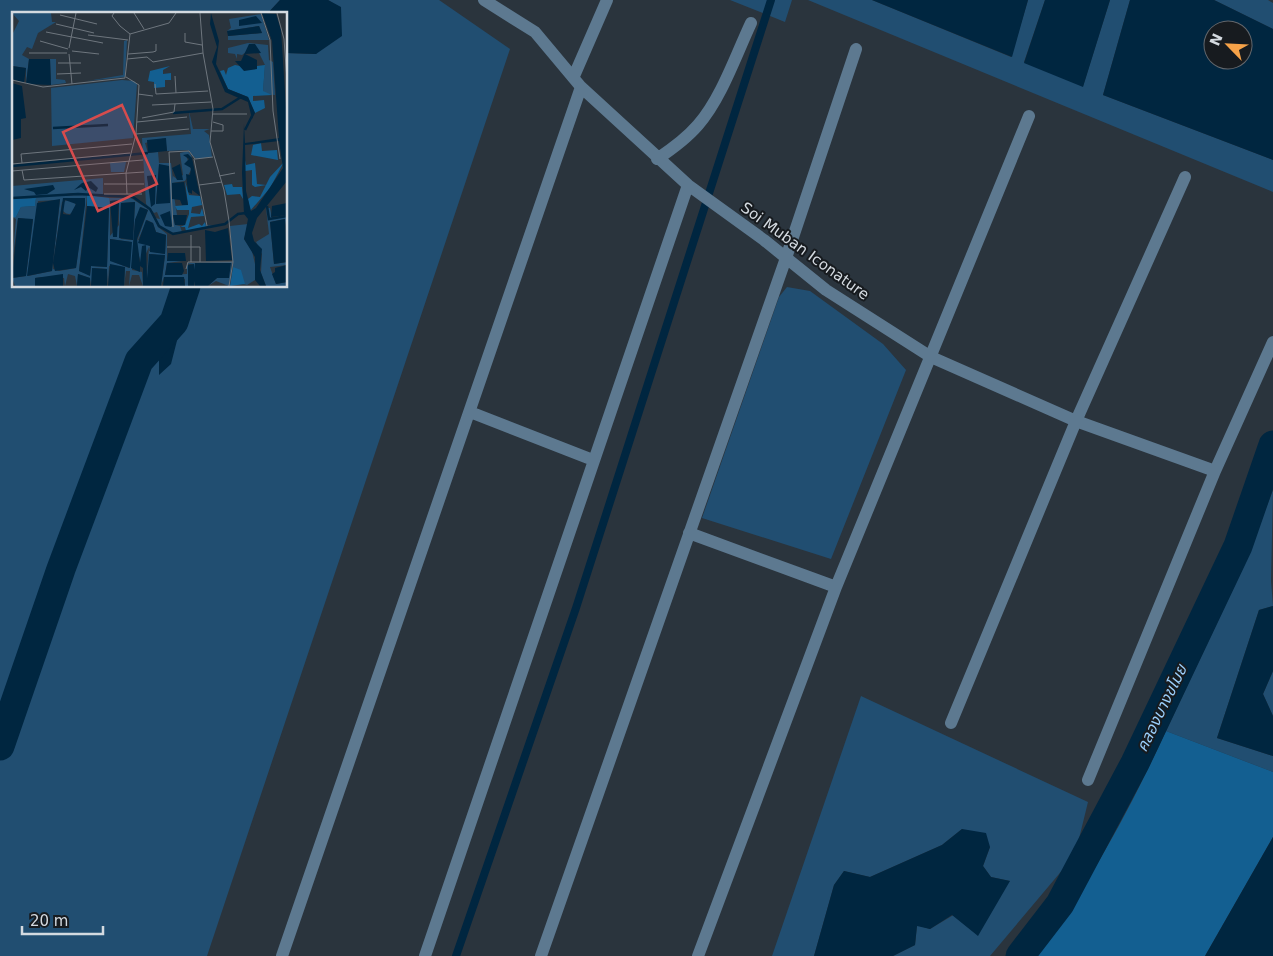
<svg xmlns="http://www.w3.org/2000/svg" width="1273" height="956" font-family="'DejaVu Sans','Noto Sans Thai',sans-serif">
<rect width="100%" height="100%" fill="#2a343d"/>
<path fill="#214e71" d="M0,0h280l-13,14h-253v272h169l-6,21 -30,25 12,6v36l32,-88h95v-233l30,1 25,-46 -13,-8h111l71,49 -303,907h-207z
M730,0h62l-7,22z
M808,0h64l139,57 17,-57h17l-21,62 59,24 27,-86h20l-27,95 170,65v32z
M1214,0h54l5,3v26z
M787,287l23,4 73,53 23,26 -75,189 -129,-41 77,-221z
M1273,490l-2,91 2,25 -14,4 -42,128 56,18v16l-107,-41 77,-163z
M1273,671v45l-10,-22z
M861,696l227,106 -13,53 -85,101h-97l22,-11 2,-20 13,4 80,-48 -19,-4 -8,-11 7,-19 -28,-18 -20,16 -72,32 -26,-6 -10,14 -20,71h-42z"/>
<path fill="#135f91" d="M1166,731l107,41v65l-68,119h-170c52,-66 96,-149 131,-225z"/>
<path fill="#002640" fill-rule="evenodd" d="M280,0h48l13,7 1,29 -26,18 -30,-1v-39h-19z
M872,0h156l-16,57z
M1045,0h65l-27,87 -59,-24z
M1130,0h84l59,29v131l-170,-65zM1213,30h30v30h-30z
M183,286h8l-20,78 -12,11v-37l-12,-5 30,-26z
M1273,606v65l-10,23 10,22v40l-56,-18 42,-128z
M962,829l24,4 4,14 -7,19 8,11 19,4 -32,55 -26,-21 -22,14 -13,-3 -2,19 -22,11h-79l20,-71 10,-14 26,6 72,-32z
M1273,837v119h-68z"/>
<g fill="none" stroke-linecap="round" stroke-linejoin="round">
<path stroke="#002640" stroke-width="8" d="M456,956l120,-348 195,-608"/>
<path stroke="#002640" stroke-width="29" d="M0,746l61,-177 78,-208 35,-39 12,-36
M1020,956l40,-52 75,-141 103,-217 35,-101"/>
<path stroke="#5d7990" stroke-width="12" d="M484,0l51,32 46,55 107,98 76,55 62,50 105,67 145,64 139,50
M574,76l33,-76
M657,159c15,-10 29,-20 41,-34 23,-26 38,-70 53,-102
M470,412l123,48
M689,533l147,54
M951,723l125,-302 109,-244
M1088,780l127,-309 58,-129
M282,956l299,-869
M425,956l263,-771
M541,956l245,-698 70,-209
M698,956l138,-369 193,-471"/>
</g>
<g text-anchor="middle" stroke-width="4" stroke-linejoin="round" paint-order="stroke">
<g font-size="15" fill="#d4dae0" stroke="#171b1f">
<text transform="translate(805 251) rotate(36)" y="5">Soi Muban Iconature</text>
</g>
<g font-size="16" font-style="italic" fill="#9acefa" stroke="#171b1f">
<text transform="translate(1161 708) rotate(-64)" y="6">คลองบางขโมย</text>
</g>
</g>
<g transform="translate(12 12)">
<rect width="275" height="275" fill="#2a343d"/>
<path d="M0,1h39l1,9h4l-18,11 -6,16 -5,-2 -5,8 7,4 -3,25v-16l-14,-2v-31l7,-14zM249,2l8,26h-41v-4l34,-3 -3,-7 -32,5 4,-3 -2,-9zM115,28l-2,37 -38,4 36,-6 1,-34zM236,31l20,2 1,15 4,2 2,33 -11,-1 -1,-3 2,-26 -10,-20 -13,10 -5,-1v5l-2,-5 -7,-1v-5zM38,47h6v20l9,1 1,3 -15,2zM110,68l12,1 3,3 -4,54 -81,8 -1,-58zM177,99l4,18h17l-6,2 5,4 3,22 -16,2 -8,-9 -21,1 -2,-13 -20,5 3,10 10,-1 1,11h12l2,17v-4l4,3 6,-4 -3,-22 8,-2 3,4 1,3 -6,-3 5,15 -6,11 -13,2 5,32 -4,1 2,9 5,1 2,6 -12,1 -11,-7 -4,-8 5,1 -3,-7 -3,1 -8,-9 -4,-66 49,-4zM147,153l10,1 1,37h-14zM144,163l-3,30 -6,-28zM114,150l-2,10h-13l-1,-9zM91,166v17l-30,-2 -22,3 36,-1 -8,76 11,4 1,-9 16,1 2,-69h22l20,13 7,16 9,7v27h15l-15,2 -2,12 22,-1v-10l2,-1 43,-1 -3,24 -13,-5 -8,5 9,-8h12h-34l-1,8 -1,-22h-5v22h-3v-7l-21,-2 -3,9 4,-30 -14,-2 -5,32 3,-39 -8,17 -5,-20 12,-34 -7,-3 -6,13 -3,50 10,2 1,14 -4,-11h-7l-3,11 1,-15h-4l-2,15 1,-17 -16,-3 -1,20 -1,-17 -13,-1 -3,18 -1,-8 -12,-4 -1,12 -2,-10 -7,-2 -3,12 -1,-8 -21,-1 -8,1v8h-20l-3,-8 14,-2 7,-56 -15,-2 -6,45 4,-44 -4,-2h4l5,-10 14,-1 1,-8 -24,1v-13zM58,186l15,1 -9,69 -17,3 -6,-2v-6l9,-61zM48,188l-8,71 -24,5 10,-75zM107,188v25l-9,11v-35zM123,190l-2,38 -12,-1 -2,-3 2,-33zM135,208l6,3 3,9 10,3 -1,19 -16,-3 1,-5 -12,-6zM98,227l21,3 -2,26 -15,-6zM50 195a7 7 0 1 1 14 0a7 7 0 1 1-14 0ZM254,196h4l2,10 15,-3v18l-2,-14 -15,3 4,42 13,-2v3l-17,2 6,17 11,-2v4h-21l-5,-13 1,-19 -6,-12 13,-8zM236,212l-4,15 8,12 3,13v16l-8,5 -4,-1 -2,-9 -8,-8 -3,-41z" fill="#214e71" fill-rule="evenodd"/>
<path d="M223,53l21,4 1,-3 8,-1 -2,26 9,4 -19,1v5l11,-1 1,8 -10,5 -7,-16 -20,-8 -8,-18 4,-1 2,5 2,-7zM158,54l-7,4v4l8,-1v7h-6v7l-11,1v-6l-6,-1 2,-10zM249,131l1,8 15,-1 1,10 -27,-5 2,-10zM233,148l1,5 9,-2 2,21 9,1 -11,2 -3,-2v-15l-7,1zM272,150l-14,26 -20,23 -2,-12 4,-3 8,1 10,-20zM173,169l4,14 11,1 2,9 -10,2 -1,6 9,1 2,-6 2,8 -13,1 -3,11 11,-4 3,2 3,-4 1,4 8,-1 -28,6 -1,-4h-5l5,-2 4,-11v-4h-12l-2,-4 13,-1zM220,172l1,3h9l1,12 -3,-5 -13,1 -3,-10zM75,183l22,3 1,10 -23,-2zM24,186l-1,8 -14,1 -5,10h-4v-18zM221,255l8,3 4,14 -15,2z" fill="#135f91"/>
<path d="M199,1l8,28 -3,23 12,25 20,8 7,16 -3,6 -4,-17 -23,-10 -13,-30 5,-15 -7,-23zM250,1l14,1 5,16 6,93v58l-30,37 -5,15 2,8 8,8 -2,21 6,16h-6l-5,-6v-23l-11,-18 4,-20 -4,-5 -2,-41 2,-49 1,19 34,-5 -7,-97zM267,129l4,27 -27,40 -5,3 -5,-20 -1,-46zM244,4l6,7 -23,3v-6zM247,14l3,7 -34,3 -1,-5zM237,32h6l6,9 -16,1 12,6v9l-13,2 -9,-10h6zM17,47h21l1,26 -25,-1zM0,54l14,2 -2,15 -12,-4zM0,71l10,3 4,32 -5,1v19l-9,2zM154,126l1,13 -19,2 -1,-13zM176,142l4,4 8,38 -8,-6v4l-4,-2 -2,-18 4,1 1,-7 -7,-4 5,-5 -6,-4zM147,152l10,2 1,37 -14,1zM168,152l3,16h-6l-5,-12zM144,163l-1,29 -4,3 -4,-31zM79,169l7,7 -2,4 -8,-5 -2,4 -5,-4 -7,3 8,-7zM172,170l4,23h-6l-2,-5 -8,-1v-16zM41,173l2,4 -8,5 -11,1 -2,-3 -10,-3zM51,186h22v7l-9,63 -21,3 -2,-8zM53,188l11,4 -6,11 -7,-1zM48,187l-8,72 -25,5 10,-73zM107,188l-2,37h-4l-3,-36zM123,190l-2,38 -14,-2 2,-35zM275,191v12l-16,2 1,-11zM75,194l22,2 -2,59 -16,-1 -1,10 -11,-5zM128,195l8,3 -11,29 3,24 2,-17 4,-1 1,34 2,-25 16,1 -4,31h-18v-18l-3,-2v6l-9,-4 4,-48zM158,199l2,15 -1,1 -6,-1 -5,-11zM161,203h14l-2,10h-10zM6,206l15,1 -7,57 -14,2zM273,207l2,43 -13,2 -4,-42zM134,208l7,3 3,9 10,3 -1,19 -15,-2v-6l-12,-3zM216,216l4,32 -26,1 -1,-31 10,2zM98,227l22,3 -2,26 -20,-7zM156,241h17l1,8h-19zM155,251h15l2,8 -2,4h-17zM183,251h36l-2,15h-12l-9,8h-13l-1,-5v5h-6v-21l6,-1v6zM98,252l15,3 -1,19h-16zM275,253v17l-11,2 -4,-10 3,-2v-4zM80,256l15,1v17h-16zM51,262v12h-28v-8zM66,262l12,4v8h-13zM152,265h20l1,9h-22z" fill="#002640" fill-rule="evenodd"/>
<path fill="none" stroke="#002640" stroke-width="2.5" d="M161,101l49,-4 19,-12M41,116l55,-3M233,118l7,-14M0,154l136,-13M0,186l66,-4 55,3 17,12 9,17 14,8 52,-10 13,-10 8,-1M255,194l2,13 18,-3"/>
<path fill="none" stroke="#6e767e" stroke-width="1" d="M102,1l-2,3 8,10 10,8M122,1l10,16M188,1l3,40M249,1l9,27 3,71 7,48M265,1l7,26 3,42M48,3l37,9M44,12l38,9M34,20l57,11M173,21v9l17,3M76,23l40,5M28,29l28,8M57,36l7,-35M60,39l27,3M17,41h38M57,42l3,30M116,42l25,-2 3,-1v-7M115,47l20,-2 6,5 50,-9 10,56 -3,33 14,48 5,31 4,41 -4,24M46,51h23M45,62l24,-1M163,64l1,17M114,65l13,8 -3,49 -10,39 1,21M0,68l31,7 82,-9 5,-44 39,-11 7,-10M143,72l1,10 52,-3M126,82l15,2M140,93l59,-3M201,102h34M130,106l32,-6 1,-8M125,110l50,-5M199,119h12v-6l-10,-3M124,122l53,-5M182,147l13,67M10,151l-1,-9 111,-10M0,152l118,-11M10,158l2,10 120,-8M0,159l131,-11M207,164l16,-3M92,172h40M187,173l23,-3M92,182h38M161,215l-4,-75 20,-1 6,8 18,-2M179,223v27M155,235h33v15M174,257l2,-7h45"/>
<path fill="#d64c4d" fill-opacity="0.15" stroke="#d64c4d" stroke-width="2.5" d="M110,93l35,79 -59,27 -35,-79z"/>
<rect width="275" height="275" fill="none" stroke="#d4dae0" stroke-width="2.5"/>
</g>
<g transform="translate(1228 45) rotate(294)"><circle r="24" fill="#171b1f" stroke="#63676c"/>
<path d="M0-4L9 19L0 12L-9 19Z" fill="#f6a248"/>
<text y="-8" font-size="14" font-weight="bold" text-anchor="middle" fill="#d4dae0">N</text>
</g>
<path d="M22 926v8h81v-8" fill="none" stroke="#d4dae0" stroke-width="2.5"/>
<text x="30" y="926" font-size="15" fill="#d4dae0" stroke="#171b1f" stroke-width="4" paint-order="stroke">20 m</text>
</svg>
